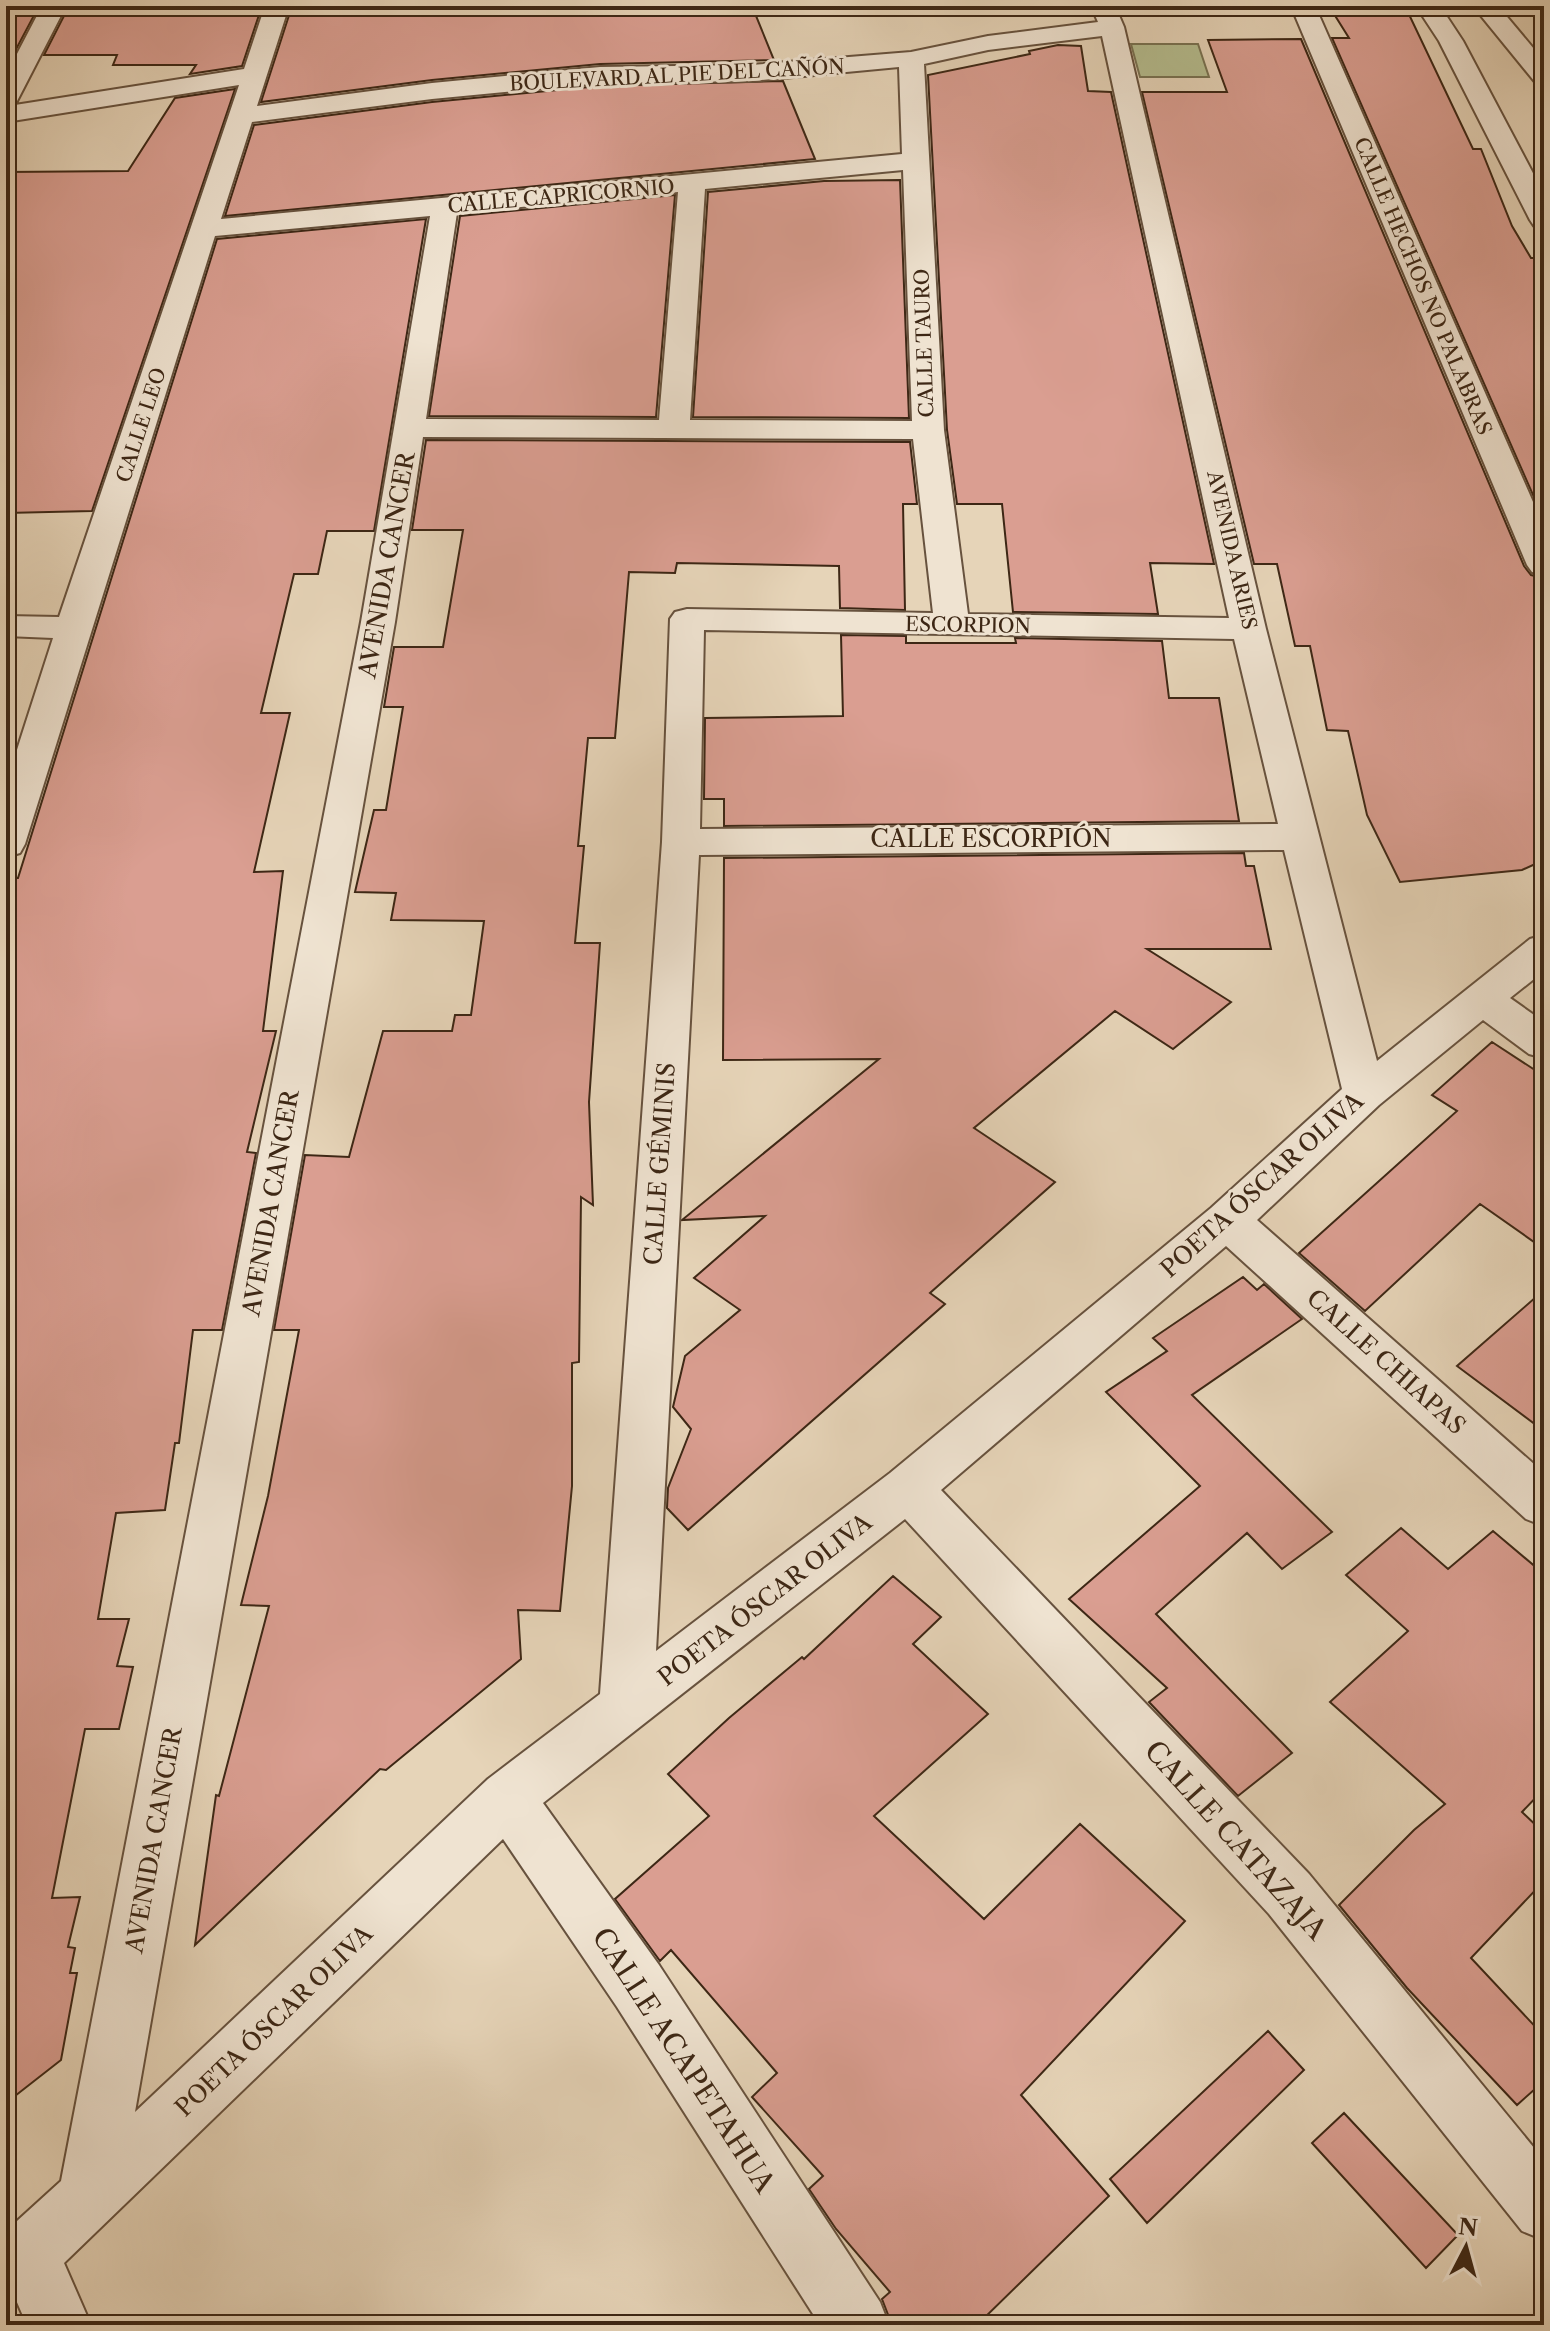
<svg xmlns="http://www.w3.org/2000/svg" width="1550" height="2331" font-family="'Libre Caslon Text',serif">
<rect width="100%" height="100%" fill="#e6d4b8"/>
<filter id="stains"><feTurbulence type="fractalNoise" baseFrequency=".0025" numOctaves="4"/><feColorMatrix values="0 0 0 0 .2 0 0 0 0 .09 0 0 0 0 .02 0 0 0 .5 -.17"/></filter>
<radialGradient id="worn" r=".72"><stop offset=".6" stop-color="#630" stop-opacity="0"/><stop offset="1" stop-color="#630" stop-opacity=".3"/></radialGradient>
<path fill="#b5bd8f" stroke="#797252" stroke-width="2" d="M1131,44h67l11,33h-69z"/>
<path fill="#da9e91" stroke="#3d2715" stroke-width="2" d="M6,6h33l-26,49h-7z
M69,6h193l-20,60 -52,8 6,-9h-83l4,-10h-73z
M292,6h460l22,54 -174,4 -168,16 -171,22z
M1329,6h76l68,143h8l31,77 19,32h13v262l-212,-482h17z
M1301,39l223,527 7,9 13,3v282l-22,10 -122,12 -33,-67 -19,-84 -21,-1 -17,-84h-15l-18,-82h-23l-112,-472h85l-19,-52z
M1058,45l23,1 7,45 23,1 103,472 -64,-1 8,51 -145,-2 -11,-108h-45l-10,-74 -19,-355 102,-21 -1,-3z
M783,81l32,78 -590,57 29,-91 178,-23 168,-16z
M235,89l-143,422 -86,2v-341l122,-1 47,-73z
M900,180l9,238 -216,-1 15,-225 116,-11z
M675,195l-19,222 -227,-1 31,-200z
M426,219l-52,312h-47l-9,43h-24l-33,139h29l-36,159 29,-1 -20,160h13l-29,121 9,1 -34,177h-29l-14,113h-4l-10,67 -49,3 -18,106h31l-12,47 16,1 -14,62h-34l-33,169 28,-1 -12,50 7,1 -5,25h7l-16,87 -55,43v-1204l7,-21h5l199,-639z
M426,440l484,2 7,62h-14l2,106 -65,-2 -1,-42 -162,-3 -2,10 -46,-1 -14,166h-27l-10,108h6l-9,97h25l-11,159 4,103 -12,-8 -2,165 -7,1v123l-12,125 -42,-1 3,49 -135,111 -6,-1 -185,176 21,-150 3,1 50,-190 -28,-1 27,-109 31,-166h-25l31,-175 44,2 34,-126h69l3,-16h16l13,-94 -93,-1 5,-27 -41,-1 19,-82h12l17,-103h-19l10,-60h49l20,-117h-51z
M841,635l65,1v7h110l-1,-5 147,3 7,57h50l20,123 -515,5v-27h-20l1,-81 138,-2z
M1244,853l2,13h8l17,83h-124l84,53 -58,47 -58,-38 -141,117 81,54 -125,111 15,11 -257,226 -21,-22 1,-20 23,-59 -18,-22 12,-51 55,-46 -46,-32 71,-62 -83,4 197,-161 -156,1 1,-202z
M1492,1042l52,34v173l-64,-45 -115,107 -66,-58 158,-142 -25,-16z
M1243,1277l14,13 7,-6 38,35 -110,76 140,137 -50,37 -35,-36 -91,81 136,139 -54,43 -89,-94 18,-14 -98,-89 131,-113 -94,-94 61,-41 -14,-13z
M1544,1290v141l-87,-65z
M1401,1528l47,41 45,-38 51,43v215l-22,23 22,21v48l-73,77 73,78v45l-27,24 -110,-117 -68,-83 75,-75 31,-26 -115,-102 78,-71 -62,-56z
M893,1576l48,41 -28,27 75,70 -114,102 110,103 96,-95 105,97 -164,174 88,101 -132,129h-85l-10,-26 8,-7 -54,-63 -27,-40 14,-13 -71,-79 25,-24 -106,-123 -11,11 -45,-62 94,-83 -41,-42 61,-56 73,-61 2,2z
M1268,2031l36,39 -157,153 -37,-44z
M1344,2113l114,122 -32,33 -114,-125z"/>
<g fill="none" stroke-linecap="round" stroke-linejoin="round">
<defs>
<path id="minor" d="M42,6h24l-51,99 229,-36 21,-63h24l-32,100 175,-23 168,-16 151,-2 160,-13 77,-16 110,-14 -7,-16h24l9,21 142,602 111,432 153,-122 14,-4v36l-34,27 34,24v36l-15,-4 -46,-34 -104,85 -122,115 287,253v53l-18,-7 -300,-273 -285,244 368,384 235,286v80l-22,-9 -253,-317 -364,-395 -362,284 116,162 221,337 9,23h-69l-203,-318 -114,-168 -439,424 27,62h-64l-11,-25 -10,5v-74l55,-50 300,-1559 69,-406 -215,20 -190,608 -5,9 -14,4v-73l47,-146 -47,-2v-20l53,1 180,-532 -233,37v-47zM1102,36l127,582 -261,-4 -24,-184 -20,-366 64,-14zM899,67l3,87 -681,65 31,-97 180,-23 168,-16 151,-2zM903,170l9,251 -222,-1 15,-231zM678,192l-19,228 -233,-1 31,-206zM423,437l490,2 20,174 -246,-4 -12,3 -5,7 -8,223 -62,852 -112,85 -353,333 260,-1490zM704,630l530,9 44,185 -578,5zM1284,850l58,239 -131,119 -321,265 -234,178 43,-796z
M1291,6h24l229,521v48l-12,-3 -5,-7z
M1416,6h24l23,35 81,153v34l-10,-2 -4,-6 -91,-179z
M1473,6h25l46,55v24l-9,-3z"/>
</defs>
<use href="#minor" stroke="#67523e" stroke-width="4"/>
<use href="#minor" fill="#efe3d1" fill-rule="evenodd"/>
</g>
<g text-anchor="middle" stroke-width="6" stroke-linejoin="round" paint-order="stroke">
<g font-size="20" fill="#3d2715" stroke="#efe3d1">
<text transform="translate(677 75) rotate(-3)" y="7">BOULEVARD AL PIE DEL CAÑÓN</text>
<text transform="translate(561 196) rotate(-5)" y="7">CALLE CAPRICORNIO</text>
<text transform="translate(1423 286) rotate(67)" y="7">CALLE HECHOS NO PALABRAS</text>
<text transform="translate(924 343) rotate(-92)" y="7">CALLE TAURO</text>
<text transform="translate(141 425) rotate(-72)" y="7">CALLE LEO</text>
<text transform="translate(1232 550) rotate(77)" y="7">AVENIDA ARIES</text>
<text transform="translate(968 625) rotate(1)" y="7">ESCORPION</text>
</g>
<g font-size="24" fill="#3d2715" stroke="#efe3d1">
<text transform="translate(387 565) rotate(-80)" y="8">AVENIDA CANCER</text>
<text x="991" y="847">CALLE ESCORPIÓN</text>
<text transform="translate(660 1164) rotate(-86)" y="8">CALLE GÉMINIS</text>
<text transform="translate(1262 1185) rotate(-42)" y="8">POETA ÓSCAR OLIVA</text>
<text transform="translate(271 1203) rotate(-80)" y="8">AVENIDA CANCER</text>
<text transform="translate(1386 1362) rotate(42)" y="8">CALLE CHIAPAS</text>
<text transform="translate(765 1600) rotate(-38)" y="8">POETA ÓSCAR OLIVA</text>
<text transform="translate(154 1840) rotate(-80)" y="8">AVENIDA CANCER</text>
<text transform="translate(274 2021) rotate(-44)" y="8">POETA ÓSCAR OLIVA</text>
</g>
<g font-size="28" fill="#3d2715" stroke="#efe3d1">
<text transform="translate(1236 1840) rotate(48)" y="10">CALLE CATAZAJA</text>
<text transform="translate(684 2060) rotate(57)" y="10">CALLE ACAPETAHUA</text>
</g>
</g>
<rect width="1550" height="2331" fill="none" stroke="#e6d4b8" stroke-width="32"/>
<rect x="8" y="8" width="1534" height="2315" fill="none" stroke="#3d2715" stroke-width="4"/>
<rect x="16" y="16" width="1518" height="2299" fill="none" stroke="#3d2715" stroke-width="2"/>
<g transform="translate(1466 2247) rotate(6)" stroke="#efe3d1" stroke-width="6" paint-order="stroke">
<path d="M0-6L14 30L0 20L-14 30Z" fill="#3d2715"/>
<text y="-12" font-size="22" font-weight="bold" text-anchor="middle" fill="#3d2715">N</text>
</g>
<rect width="100%" height="100%" filter="url(#stains)"/>
<rect width="100%" height="100%" fill="url(#worn)"/>
</svg>
